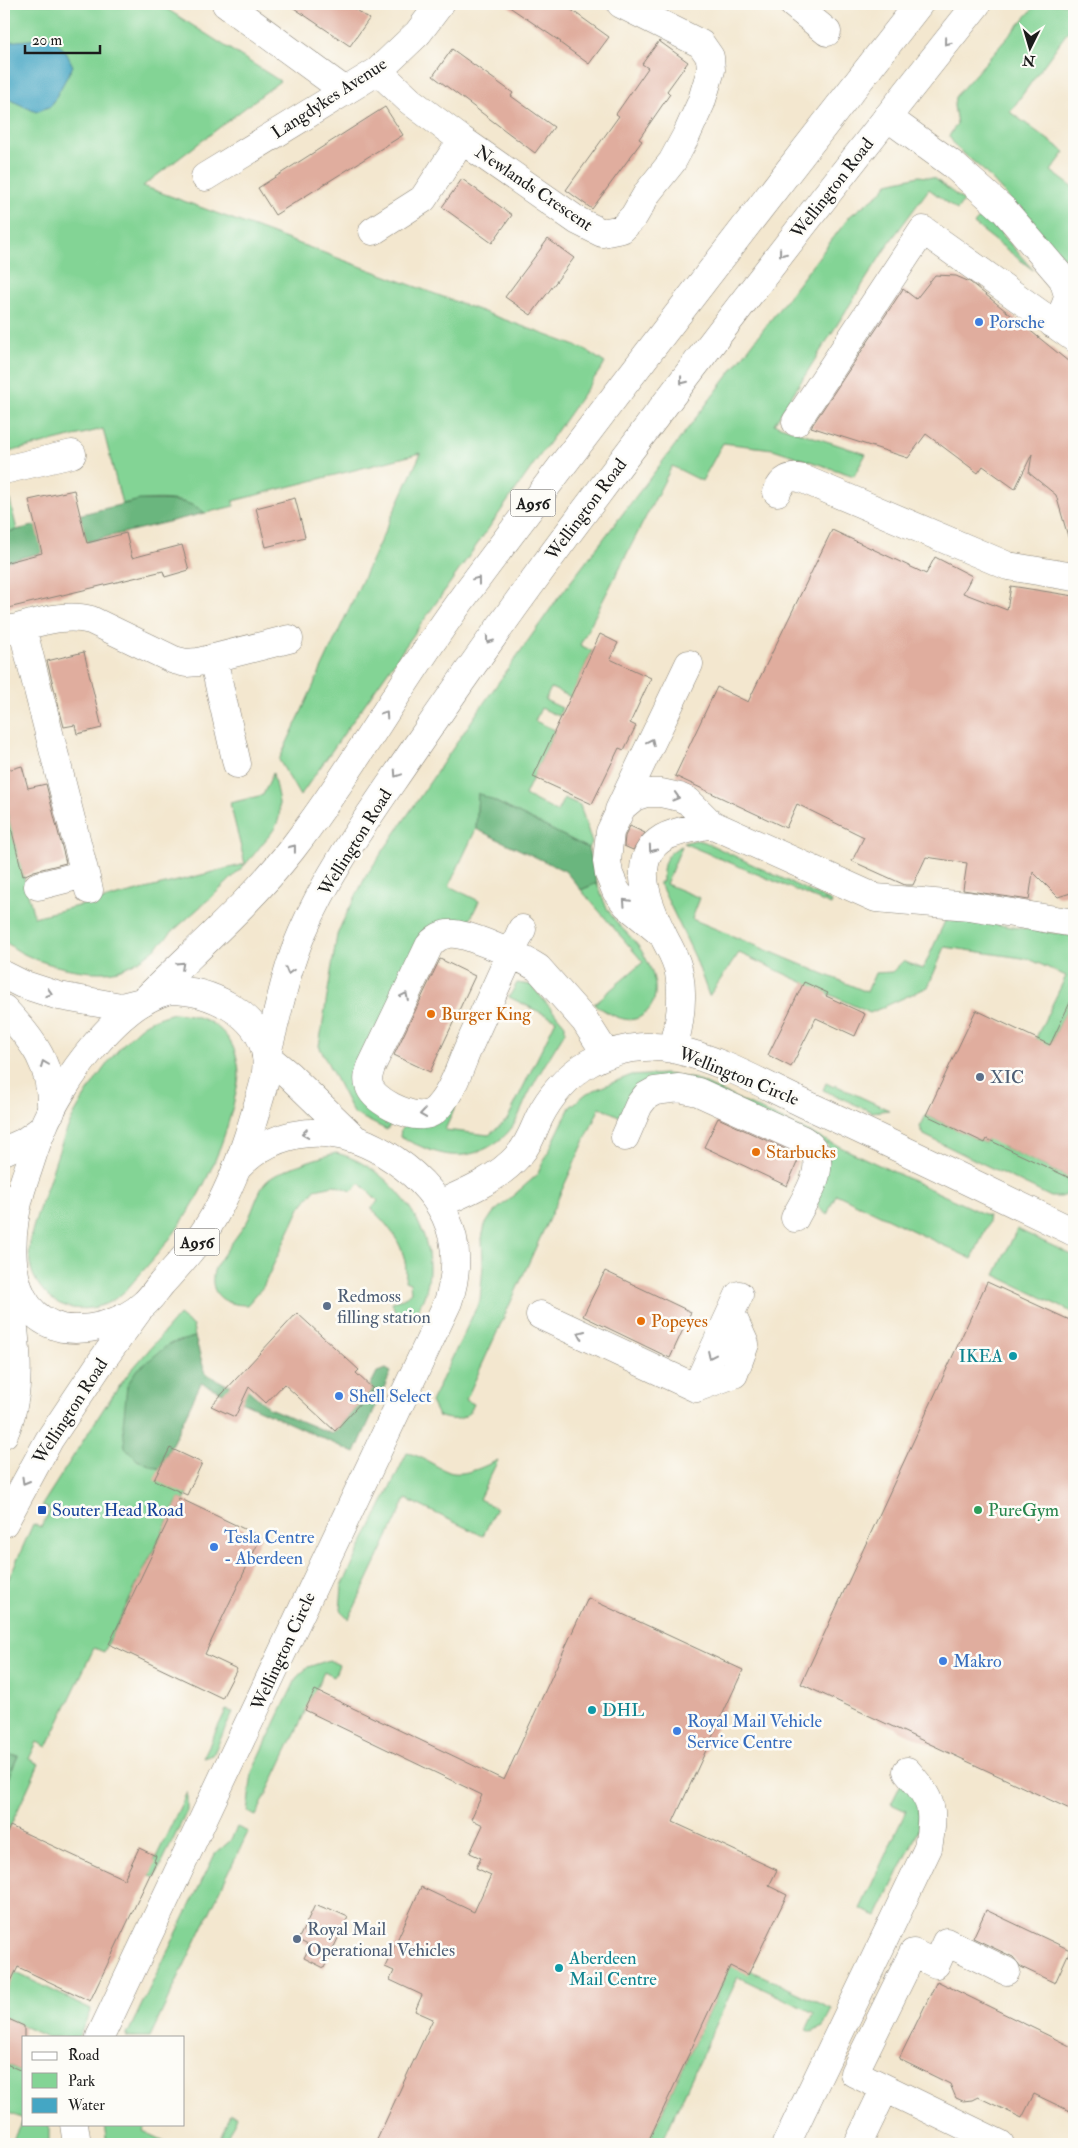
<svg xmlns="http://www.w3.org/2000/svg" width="1078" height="2148" font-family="'IM FELL Double Pica',serif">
<rect width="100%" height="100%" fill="#fdfcf7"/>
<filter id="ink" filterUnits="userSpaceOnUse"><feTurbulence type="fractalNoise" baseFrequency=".02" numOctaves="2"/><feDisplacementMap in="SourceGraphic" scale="10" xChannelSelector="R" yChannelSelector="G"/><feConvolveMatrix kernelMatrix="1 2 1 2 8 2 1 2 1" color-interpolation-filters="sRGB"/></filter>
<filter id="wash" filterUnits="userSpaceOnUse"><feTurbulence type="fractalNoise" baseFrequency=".0096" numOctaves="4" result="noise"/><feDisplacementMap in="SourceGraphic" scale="20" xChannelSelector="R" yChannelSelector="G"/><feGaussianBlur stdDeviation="1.12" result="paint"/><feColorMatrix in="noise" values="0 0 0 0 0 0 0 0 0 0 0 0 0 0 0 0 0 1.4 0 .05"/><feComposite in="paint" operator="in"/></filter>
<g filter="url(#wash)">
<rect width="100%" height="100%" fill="#f3e7cf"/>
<path fill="#83d495" stroke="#507858" d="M4,4h155l121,77 -137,105 441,163 21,14 -305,433 -21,-36 142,-307 -188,48 1,5 -29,7c-21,-18 -58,-15 -83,-9l-19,-75 -99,24z
M1037,4h37v19l-64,89 55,40 -14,19 23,17v81l-91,-99 -27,-23 -7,-11 8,-12 -3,-18 1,-9z
M919,176l15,2 30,23 -7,9 -28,-21 -40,54 -115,181 92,30 -12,22 -81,-27 -50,-6 -21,38 -30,-15 -92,179 12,6 -21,46 -20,-9 -6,12 17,8 -3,8 -18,-8 -6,13 20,9 -30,65 32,17 7,-14 16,7 12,38 -4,5 -110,-55 -2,36 -27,57 30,15 -10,21 -12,1 -100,149 34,45v7l-4,6 -34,-17 -34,-67 18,-111 5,-12 24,-47 115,-169 75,-106 294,-385 30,-23 8,-10z
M982,216l13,10 38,44 -59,-46z
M6,484l11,46 -13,3v-48z
M273,773c2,14 10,35 5,48 -3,9 -10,16 -15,22 -23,31 -53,55 -81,80 -11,9 -20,20 -31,29 -10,8 -21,14 -33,18 -29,8 -94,-8 -114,-30v-141l30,118 211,-53 -15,-61 33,-8z
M696,840l9,2 127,60 -1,3 -148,-62z
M682,846l-16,38 34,14 -8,21 175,73 8,-19 17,-1 11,-11 20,8 22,-48 20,-1 109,16v64l-2,-1 -2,4 -68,143 72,34v12l-14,5h-9l-127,-62 -4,-8 6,-12 59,28 81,-167 -37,-17 -84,-12 -17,40 -58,26 -131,-60 -30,43 -14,-39 -36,-75h4c-1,-18 2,-29 19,-36z
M597,883c3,8 6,17 10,25 8,16 24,27 34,42 12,19 24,49 2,65 -15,12 -35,-2 -49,-11l49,-42 -62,-72z
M517,983l14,2 34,40v7c-13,21 -26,41 -37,63 -5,10 -9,22 -15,31 -7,10 -15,16 -26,22 -32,16 -57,3 -87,-11l1,-8 5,-5 50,-19 -11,25 44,5 18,-15 49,-100 -47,-23z
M174,1013c39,2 65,23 65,64 -9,51 -27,100 -56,143 -16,25 -37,47 -56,69 -15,15 -33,22 -55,19 -13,-3 -23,-9 -31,-20 -25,-31 -4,-71 7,-104 8,-24 15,-49 27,-71 16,-28 42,-67 67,-87 10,-7 21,-10 32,-13z
M666,1074l29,5 293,137 1,6 -17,37 -136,-65 -9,21 -8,-7 -3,-8 14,-44 -2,-11 -135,-62 -68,36 -25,-12 -134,293 8,4c-7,17 -19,18 -36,12l-7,-14 49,-102 3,-35 -1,-27 3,-13 8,-12 44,-38 33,-68 17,-14 42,-17z
M826,1083l8,4 1,-2 54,25 -17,2 -49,-22z
M336,1153c35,8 68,39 83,71 15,30 15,75 -12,97h-9l-6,-19 11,-3 8,-7 -1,-9 -5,-2c5,-28 -13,-53 -34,-72l7,-8 -18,-18 -8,8 -18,-6 -19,4 -15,19 -37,79 -16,18c-21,0 -39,-9 -33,-34 1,-7 28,-41 34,-51 5,-10 11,-31 18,-38 12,-12 54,-25 70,-29z
M1017,1229l57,27v57l-79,-38z
M179,1315l14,11 2,11 -26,7 -32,116 23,9 27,26 -3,6 -5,-3 -75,154 -10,-4 -47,99 -10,-5 -8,17 10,5 -35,76v-53l14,-31 -14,-1v-166l29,-65 8,3 9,-17 -8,-5 62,-97 24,-34z
M407,1453c16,3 27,13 42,19 15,5 36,-6 49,-12l-19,39 17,9 -13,28 -77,-37 -57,120 -9,-9 2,-24z
M329,1660l10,5 -5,12 -10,-5 -68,144 -9,-4 5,-40 45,-95 11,-10z
M226,1710l7,2 -20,43 -10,3z
M903,1780l15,22 1,28 -42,86 -17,-7 46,-98 -15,-7z
M187,1792v19l-32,66 -7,-3z
M237,1827l11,5 -98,205h-24l89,-183 15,-13z
M730,1966l20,4 82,39 -9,18 -11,5 -6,-2 8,-17 -76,-36 -75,163 9,4h-25z
M4,1967l87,42 -12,28h-32l-43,-20v-21l6,-13 -6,-3z
M4,2063l20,9v52h25v20h-38l12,-25 -19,-9z
M231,2114l6,2 -13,28h-7z
M104,2124h42l-3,7 28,13h-64z"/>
<path fill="#6ab67e" stroke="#43694d" d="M140,500c22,1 47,-3 65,13l-201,49v-29z
M478,793l110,55 9,35 -16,7 -16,-19 -89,-42z
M195,1337l10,36 20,11 20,3 24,21 63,26 41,-45 -3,-3 7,-14 9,-3 5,3 -36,81 -154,-70 -41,86 -23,-9 -12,-13 -2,-22 4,-39 8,-14 34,-28z
M4,1755l14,1 -14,31z"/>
<path fill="#44a6c4" stroke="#306170" d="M53,38l13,14 7,14 -22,40 -15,6 -32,-15v-55z"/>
<g id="blocks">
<path fill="#e0ad9e" d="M288,4h59l22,15 -19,27z
M505,4h58l46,33 -20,27 -29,-21 1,-1z
M659,41l29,21 -21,29 3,3 -31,45 3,2 -50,68 -26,-19 53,-74 -3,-2 32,-46 -6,-4z
M452,49l61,44 -2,3 43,31 -19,26 -102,-77z
M385,107l18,28 -128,80 -17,-27z
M462,179l50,36 -20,28 -50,-36z
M548,239l26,19 -43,57 -26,-18z
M935,275l21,1 14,6 104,84v173l-5,1 -13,-45 -27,-22 3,-19 -17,35 -32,-23 -5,7 -52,-39 -18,24 -97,-31 92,-138 13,10z
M74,490l13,53 39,-10 6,25 50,-13 7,25 -24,7 -2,-6 -159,38v-46l38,-10 -13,-53z
M295,498l10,39 -39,10 -10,-39z
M832,530l94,44 9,-17 37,19 -9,17 44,17 4,-24 63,10v296l-16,5 -25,-25 -4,28 -66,-10 4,-27 -41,-6 -13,28h-8l-53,-24 12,-24 -67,-33 -11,24 -111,-52 42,-89 31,15z
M600,634l18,9 -8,16 41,19 -21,45 6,3 -12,24 -5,-2 -27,56 -59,-27z
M84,652l18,76 -25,6 -2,-9 -11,2 -17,-66z
M22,766l6,22 18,-4 20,79 -32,8 -11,5 -19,-77v-28z
M630,826l15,7 -12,17 -9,-4 1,-10z
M440,959l35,17 -45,96 -36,-17z
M804,982l24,11 -2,3 39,18 -10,22 -39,-18 -25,49 -23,-12z
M1074,994v186l-87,-41 -2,4 -59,-28 50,-105 74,35z
M718,1118l76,35 5,5 -12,28 -83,-39z
M605,1271l86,41 -21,46 -87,-42z
M987,1282l87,40v489l-273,-127z
M297,1313l62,57 -3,3 17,16 -38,42 -51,-47 -18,19 -17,-16 -14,30 -24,-11z
M170,1448l32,15 -15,32 -33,-15z
M179,1498l82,39 -56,117 32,15 -15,29 -113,-54z
M588,1598l155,72 -70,152 104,48 -8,16 18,9 -39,80 -18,-9 -83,178h-272l58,-125 -18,-8 7,-16 -32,-15 4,-9 -9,-4 36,-80 53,25 17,-37 -15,-7 5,-10 -11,-5 13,-28 -12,-6 11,-24 -177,-85 10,-20 189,90z
M10,1826l114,53 15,-31 17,8 -2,5 2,1 -66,139 -72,-34 -14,29v-156z
M315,1905l12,5 1,-2 20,9 -24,51 -20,-10 6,-12 -12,-6z
M986,1910l84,40 -15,33 -34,-16 -8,-10 -40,-19z
M937,1981l137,67v65l-40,-19 -12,24 -44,-21 -6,3 -9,1 -7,-3 -6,-14 -51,-25z
M4,2017l20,9v46l-20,-9z"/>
</g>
</g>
<g filter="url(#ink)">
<use href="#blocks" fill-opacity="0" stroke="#888276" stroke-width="1"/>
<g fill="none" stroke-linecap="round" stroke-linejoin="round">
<defs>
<path id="minor" d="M226,4l119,87
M793,4l34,28
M378,71l32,30 52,39 116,81 24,12 20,-4 12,-13 14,-24 24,-30 14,-26 15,-33 10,-33 -1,-13 -9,-13 -80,-40
M887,117l65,47 52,46 59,69 5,16 -2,9 -4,9 -9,11
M205,177l173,-106 40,-38 22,-29
M373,231l50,-32 39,-59
M796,422l127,-192 151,108
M4,470l68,-16
M777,492c5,-12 13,-17 26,-13l205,87 66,11
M22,627l67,263
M4,631c28,-6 58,-19 87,-11l83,40 12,3 12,-1 91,-23
M213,658l24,106
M619,810l70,-146
M38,886l47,-12
M522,929c-18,39 -36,79 -54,119 -8,19 -15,42 -29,58 -4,5 -10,9 -16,9 -15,2 -50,-14 -54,-30 -2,-6 0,-12 2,-18l58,-121c4,-6 11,-11 19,-12 17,-3 74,24 90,34l47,53 21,33
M662,934l-35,-29 -11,-14 -7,-17 -2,-13 3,-29 12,-25 12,-10 12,-4h15l18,4 9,4 23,23 165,74 93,8 105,17
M4,975l18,9 37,12 62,11 20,-5
M4,1009c30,33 49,56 47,103
M673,1049c7,-25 11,-50 6,-76 -2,-14 -10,-25 -16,-38 -14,-28 -35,-76 0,-97 14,-8 33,-10 48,-14
M266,1056l23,19 64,62
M625,1137l14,-32 7,-9 9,-5 24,-3 19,4 105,48c31,20 4,54 -8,78
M4,1151l20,-9 18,-13
M439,1204c28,-12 60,-26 80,-49 10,-11 14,-24 20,-37 10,-21 29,-43 50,-55 24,-14 56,-20 84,-14 46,10 89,35 132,55 90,41 179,85 269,128
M540,1315l156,73 43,-93
M696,1388l38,-14 11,-30 -14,-31
M100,2037l348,-735c22,-65 -8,-115 -64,-149 -50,-30 -107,-28 -148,16
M74,2124l3,20
M786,2144l142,-296c7,-40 5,-47 -21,-77
M858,2144l27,-56
M1000,2144l-146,-71 59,-120 23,11 10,-22 60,29"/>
<path id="major" d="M170,990c38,0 89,22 96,65 3,19 -6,41 -11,59 -9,31 -20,62 -35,91 -14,29 -36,54 -58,78 -6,7 -11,15 -18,21 -20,19 -56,28 -82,24 -62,-15 -55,-98 -37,-150 6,-16 10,-33 17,-48 19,-48 76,-128 128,-140z
M146,999c49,-49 103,-95 146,-150 63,-82 113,-174 175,-257 148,-198 299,-393 452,-588
M266,1056c12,-41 19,-84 36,-123 27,-63 69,-120 107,-176 60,-88 122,-175 187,-261 124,-166 252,-330 381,-492
M4,1434c21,-47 11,-97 5,-146
M4,1523l45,-83 52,-78 37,-51"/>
</defs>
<use href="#minor" stroke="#888276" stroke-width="29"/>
<use href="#major" stroke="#888276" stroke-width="29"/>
<use href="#minor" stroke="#fff" stroke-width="28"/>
<use href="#major" stroke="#fff" stroke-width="28"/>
</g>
<defs><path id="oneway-chevron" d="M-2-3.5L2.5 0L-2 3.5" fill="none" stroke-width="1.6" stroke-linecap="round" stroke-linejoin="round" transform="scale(1.25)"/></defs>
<g stroke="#999">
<use href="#oneway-chevron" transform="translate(947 42) rotate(129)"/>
<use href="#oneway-chevron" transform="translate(782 253) rotate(128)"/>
<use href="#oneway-chevron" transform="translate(683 381) rotate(128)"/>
<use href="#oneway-chevron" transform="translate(477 580) rotate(-53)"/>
<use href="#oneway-chevron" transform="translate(489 640) rotate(126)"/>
<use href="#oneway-chevron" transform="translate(385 714) rotate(-56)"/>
<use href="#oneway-chevron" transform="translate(651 742) rotate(-65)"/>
<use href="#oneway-chevron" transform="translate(397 774) rotate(124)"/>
<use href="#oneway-chevron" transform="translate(676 797) rotate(17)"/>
<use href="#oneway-chevron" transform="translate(293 848) rotate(-52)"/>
<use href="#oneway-chevron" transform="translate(652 849) rotate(125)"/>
<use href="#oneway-chevron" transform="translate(626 902) rotate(-133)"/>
<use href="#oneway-chevron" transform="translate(181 965) rotate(-43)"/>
<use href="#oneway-chevron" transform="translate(289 971) rotate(106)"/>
<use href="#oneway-chevron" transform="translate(49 993) rotate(17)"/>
<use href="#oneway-chevron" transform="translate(405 996) rotate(-64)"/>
<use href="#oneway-chevron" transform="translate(44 1064) rotate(-111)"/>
<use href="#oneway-chevron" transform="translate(423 1114) rotate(172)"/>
<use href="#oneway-chevron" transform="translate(305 1134) rotate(171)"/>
<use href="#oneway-chevron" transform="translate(581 1334) rotate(-155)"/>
<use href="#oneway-chevron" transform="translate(711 1355) rotate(115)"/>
<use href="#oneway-chevron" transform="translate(25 1481) rotate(120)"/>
</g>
</g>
<g fill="#3f7fe0" stroke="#fdfcf7" stroke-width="2">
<circle cx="979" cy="322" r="5"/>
<circle cx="339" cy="1396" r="5"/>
<circle cx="214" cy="1547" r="5"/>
<circle cx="943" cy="1661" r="5"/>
<circle cx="677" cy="1731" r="5"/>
</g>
<g fill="#e8710a" stroke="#fdfcf7" stroke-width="2">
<circle cx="431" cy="1014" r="5"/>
<circle cx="756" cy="1152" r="5"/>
<circle cx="641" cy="1321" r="5"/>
</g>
<g fill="#5c6f8a" stroke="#fdfcf7" stroke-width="2">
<circle cx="980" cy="1077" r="5"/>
<circle cx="327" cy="1306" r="5"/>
<circle cx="297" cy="1939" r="5"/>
</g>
<g fill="#0f9aa8" stroke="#fdfcf7" stroke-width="2">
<circle cx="1013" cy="1356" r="5"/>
<circle cx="592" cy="1710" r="5"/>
<circle cx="559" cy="1968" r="5"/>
</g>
<rect fill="#1a4fb4" stroke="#fdfcf7" stroke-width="2" x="37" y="1505" width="10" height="10" rx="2.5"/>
<circle fill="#2e9e5b" stroke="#fdfcf7" stroke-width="2" cx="978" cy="1510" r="5"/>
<g text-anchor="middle" stroke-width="5" stroke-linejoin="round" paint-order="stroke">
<g fill="#fdfcf7" stroke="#605f5e" stroke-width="1">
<rect x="510.5" y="489.5" width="45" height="27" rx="4"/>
<rect x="174.5" y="1228.5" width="45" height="27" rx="4"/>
</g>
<g font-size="16" font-weight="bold" fill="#1c1c1c">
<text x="533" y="509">A956</text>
<text x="197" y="1248">A956</text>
</g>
<g font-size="18" fill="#1c1c1c" stroke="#fdfcf7">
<text transform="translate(329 98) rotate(-33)" y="6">Langdykes Avenue</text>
<text transform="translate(534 188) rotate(34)" y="6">Newlands Crescent</text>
<text transform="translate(832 188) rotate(-52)" y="6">Wellington Road</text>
<text transform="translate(586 509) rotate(-53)" y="6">Wellington Road</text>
<text transform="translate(355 842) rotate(-58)" y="6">Wellington Road</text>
<text transform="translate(739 1076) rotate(22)" y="6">Wellington Circle</text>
<text transform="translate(70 1411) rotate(-57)" y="6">Wellington Road</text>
<text transform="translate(283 1651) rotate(-65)" y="6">Wellington Circle</text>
</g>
<g font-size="18" fill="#366cbe" stroke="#fdfcf7" text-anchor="start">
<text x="989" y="328">Porsche</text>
<text x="349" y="1402">Shell Select</text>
<text x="224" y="1543">Tesla Centre<tspan x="224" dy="21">- Aberdeen</tspan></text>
<text x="953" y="1667">Makro</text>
<text x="687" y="1727">Royal Mail Vehicle<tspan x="687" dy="21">Service Centre</tspan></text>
</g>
<g font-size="18" fill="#c56008" stroke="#fdfcf7" text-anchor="start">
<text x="441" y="1020">Burger King</text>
<text x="766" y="1158">Starbucks</text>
<text x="651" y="1327">Popeyes</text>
</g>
<g font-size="18" fill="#4e5e75" stroke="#fdfcf7" text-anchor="start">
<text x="990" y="1083">XIC</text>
<text x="337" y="1302">Redmoss<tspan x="337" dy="21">filling station</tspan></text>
<text x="307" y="1935">Royal Mail<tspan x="307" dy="21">Operational Vehicles</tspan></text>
</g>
<g font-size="18" fill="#0d838f" stroke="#fdfcf7" text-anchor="start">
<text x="1003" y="1362" text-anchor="end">IKEA</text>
<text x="602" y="1716">DHL</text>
<text x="569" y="1964">Aberdeen<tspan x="569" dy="21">Mail Centre</tspan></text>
</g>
<g font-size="18" fill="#164399" stroke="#fdfcf7" text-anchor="start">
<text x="52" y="1516">Souter Head Road</text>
</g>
<g font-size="18" fill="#27864d" stroke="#fdfcf7" text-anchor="start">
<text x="988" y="1516">PureGym</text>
</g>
</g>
<rect width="1078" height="2148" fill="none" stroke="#fdfcf7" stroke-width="20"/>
<rect x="22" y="2036" width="162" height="90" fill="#fdfcf7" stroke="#a3a29f"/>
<rect x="32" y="2052" width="25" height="8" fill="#ffffff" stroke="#a3a29f"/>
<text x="68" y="2060" font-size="15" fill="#1c1c1c">Road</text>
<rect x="32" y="2073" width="25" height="15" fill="#83d495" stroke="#a3a29f"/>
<text x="68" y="2086" font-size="15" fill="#1c1c1c">Park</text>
<rect x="32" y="2098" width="25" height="15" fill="#44a6c4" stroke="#a3a29f"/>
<text x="68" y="2110" font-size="15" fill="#1c1c1c">Water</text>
<g transform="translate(1030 48) rotate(185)" stroke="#fdfcf7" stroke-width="4" paint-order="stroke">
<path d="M0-4L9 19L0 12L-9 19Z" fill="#1c1c1c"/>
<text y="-8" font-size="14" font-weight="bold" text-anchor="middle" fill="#1c1c1c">N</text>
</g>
<path d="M25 45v8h75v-8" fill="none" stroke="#1c1c1c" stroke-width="2.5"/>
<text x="32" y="45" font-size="15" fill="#1c1c1c" stroke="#fdfcf7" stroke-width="4" paint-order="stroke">20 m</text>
</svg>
